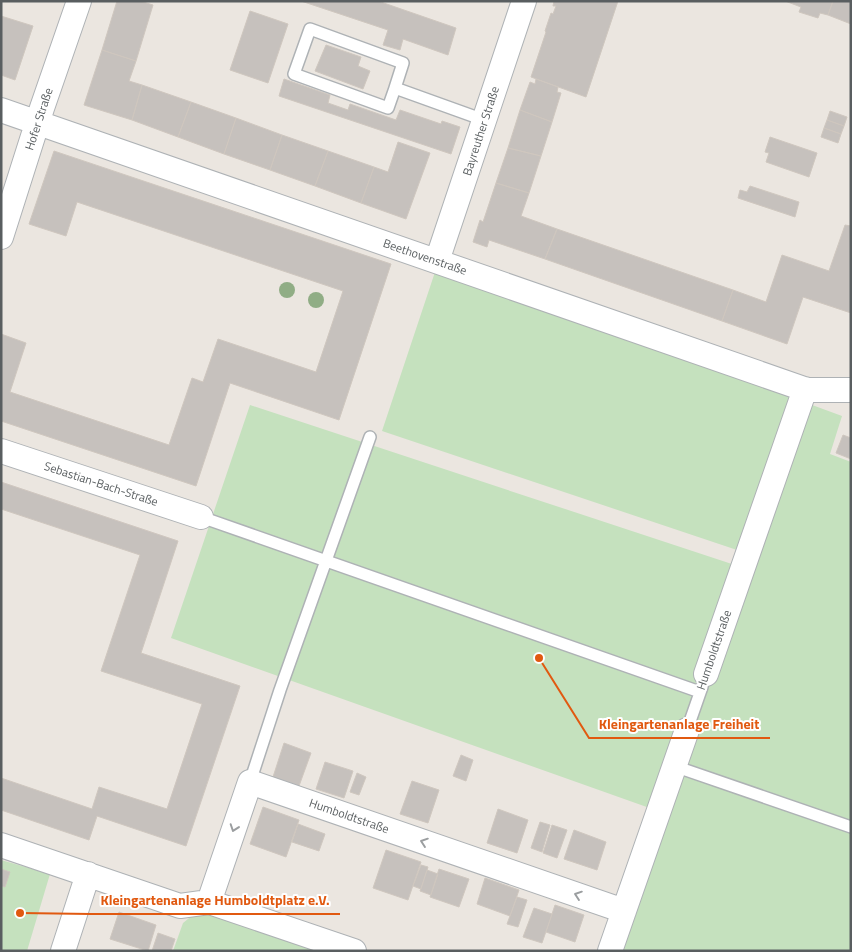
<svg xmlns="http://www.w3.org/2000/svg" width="852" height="952" font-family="'Titillium Web',sans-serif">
<rect width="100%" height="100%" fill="#ebe6e0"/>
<path fill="#c5e1be" d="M435,272l355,123 -53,155 -355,-119z
M804,402l38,14 -12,38 21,8v489h-241l48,-140 -487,-173 79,-233 497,164z
M1,860l49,14 -23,77h-26z
M209,902l143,49h-179l10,-28z"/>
<path fill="#c6c1bd" stroke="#cfc7bf" d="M117,1h23l13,4 -17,56 -34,-11z
M301,1h77l78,27 -8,27 -45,-16 -3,11 -17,-5 5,-15z
M554,1h64l-32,96 -55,-20 15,-45 -1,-1 6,-18 2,1 3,-8h-3z
M785,1h48l-5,14 -8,-2 -2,5 -19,-6 2,-5z
M833,1h18v23l-23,-9z
M250,11l38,13 -20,59 -38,-13z
M1,16l32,10 -18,54 -14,-5z
M326,45l35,12 -3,9 12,5 -7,18 -48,-18z
M102,50l34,11 -7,20 13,4 -10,35 -48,-15z
M284,79l46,16 -2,8 20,7 2,-6 46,16 4,-10 41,14 1,-3 18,6 -9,27 -172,-58z
M536,79l22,8 -1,5 4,1 -9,29 -32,-12 10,-28 5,2z
M142,85l49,17 -13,35 -46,-17z
M191,102l45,16 -12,36 -46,-17z
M520,110l32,12 -11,34 -33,-8z
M830,111l17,6 -3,9 -17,-6z
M236,118l46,17 -12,35 -46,-16z
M827,120l17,6 -3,8 -17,-6z
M824,128l17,6 -3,9 -17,-6z
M282,135l46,16 -13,35 -45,-16z
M770,137l47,16 -8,24 -43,-15 3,-9 -4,-1z
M398,142l32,11 -24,66 -45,-16 13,-36 14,5z
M508,148l33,8 -12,37 -33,-10z
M54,151l337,113 -52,156 -109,-37 -34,103 -195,-65v-87l25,9 -16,49 159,53 23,-67 11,4 15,-43 98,33 27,-81 -266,-89 -11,34 -37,-12z
M328,151l46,16 -13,36 -46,-17z
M496,183l33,10 -8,23 36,13 -12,30 -56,-19 -2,7 -14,-5 7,-22 3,2z
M750,186l49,16 -4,15 -57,-19 2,-8 7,2z
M845,225l6,1v87l-48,-16 -16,47 -65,-23 11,-31 33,12 16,-47 47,16z
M557,229l176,61 -11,31 -177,-62z
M843,435l8,3v21l-15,-6z
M1,482l177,59 -37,112 99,33 -54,160 -89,-30 -8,24 -88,-30v-32l91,31 7,-22 68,22 35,-105 -101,-33 39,-116 -139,-46z
M284,743l27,10 -12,33 -26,-9z
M461,755l12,5 -7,21 -13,-5z
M325,762l28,9 -9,27 -28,-9z
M357,773l9,4 -7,18 -9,-3z
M412,781l27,9 -11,33 -28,-9z
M263,807l36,13 -13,37 -36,-13z
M498,809l30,11 -11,33 -30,-10z
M540,822l10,3 -8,27 -11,-4z
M298,824l27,10 -6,17 -27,-9z
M552,825l15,5 -10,28 -14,-5z
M574,830l32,12 -9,28 -33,-11z
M386,850l35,12 -13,38 -35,-12z
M421,865l7,2 -7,22 -8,-3z
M1,869l9,3 -5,15 -4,-1z
M439,869l30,10 -10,28 -29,-10z
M427,870l11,4 -7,21 -11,-4z
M485,878l34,12 -9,26 -33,-12z
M517,897l10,3 -9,27 -11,-3z
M555,905l29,10 -9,27 -29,-10z
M534,908l18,6 -10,29 -19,-6z
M119,912l37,13 -8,26 -38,-12z
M158,933l17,6 -4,12h-19z"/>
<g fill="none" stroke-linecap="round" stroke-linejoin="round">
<defs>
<path id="service" d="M395,88l-7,20 -94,-34 16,-45 93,34 -8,25 89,32
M201,517l499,175
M687,730l15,-43
M674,766l177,61
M250,782l30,-92 90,-253"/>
<path id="minor" d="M1,110l806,280h44
M1,237l41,-129 37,-107
M437,261l87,-260
M1,451l200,66
M706,674l99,-285
M1,845l179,61 29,-4 145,49
M209,902l41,-120 374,129
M63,951l25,-77
M610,951l77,-221"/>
</defs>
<use href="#service" stroke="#aeb2b5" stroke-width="14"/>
<use href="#minor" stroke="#aeb2b5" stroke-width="26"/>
<use href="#service" stroke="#fff" stroke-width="11"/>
<use href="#minor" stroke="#fff" stroke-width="24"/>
</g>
<g fill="#90ad85">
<circle cx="287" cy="290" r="8"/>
<circle cx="316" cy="300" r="8"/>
</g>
<defs><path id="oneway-chevron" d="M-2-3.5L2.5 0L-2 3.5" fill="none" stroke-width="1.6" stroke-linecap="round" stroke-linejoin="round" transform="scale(1.25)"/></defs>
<g stroke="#9b9ea0">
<use href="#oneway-chevron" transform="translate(234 828) rotate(109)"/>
<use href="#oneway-chevron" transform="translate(424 842) rotate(-161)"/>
<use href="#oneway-chevron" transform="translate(578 895) rotate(-161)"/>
</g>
<g text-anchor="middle" stroke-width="4" stroke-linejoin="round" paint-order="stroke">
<g font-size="12" fill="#595e60" stroke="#fff">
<text transform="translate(39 119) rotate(-72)" y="4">Hofer Straße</text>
<text transform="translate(481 131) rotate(-72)" y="4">Bayreuther Straße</text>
<text transform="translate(425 257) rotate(19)" y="4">Beethovenstraße</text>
<text transform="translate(101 484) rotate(18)" y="4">Sebastian-Bach-Straße</text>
<text transform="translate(714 650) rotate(-71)" y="4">Humboldtstraße</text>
<text transform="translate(349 816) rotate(19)" y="4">Humboldtstraße</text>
</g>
</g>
<path fill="none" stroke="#e15910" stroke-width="2" d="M539 658L589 738H770M20 913L91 914H340"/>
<g fill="#e15910" stroke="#fff" stroke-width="2">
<circle cx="539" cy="658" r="5"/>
<circle cx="20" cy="913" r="5"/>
</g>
<g font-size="14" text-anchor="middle" font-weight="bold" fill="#e15910" stroke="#fff" stroke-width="4" stroke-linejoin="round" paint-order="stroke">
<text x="679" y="729">Kleingartenanlage Freiheit</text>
<text x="215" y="905">Kleingartenanlage Humboldtplatz e.V.</text>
</g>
<rect width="852" height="952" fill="none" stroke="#595e60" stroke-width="5"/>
</svg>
